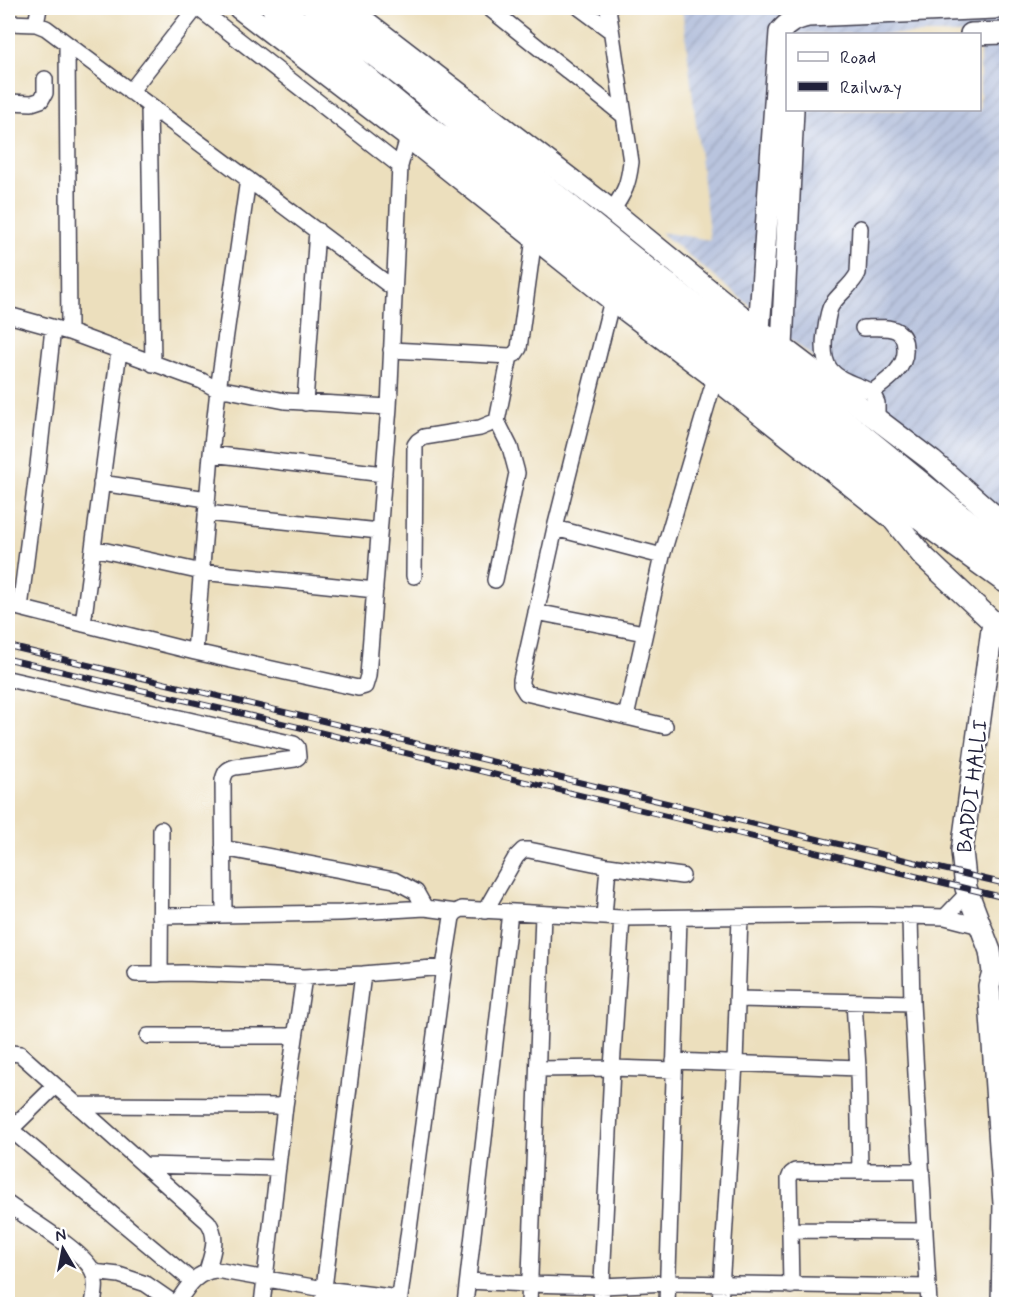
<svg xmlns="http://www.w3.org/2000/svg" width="1014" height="1312" font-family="Mynerve,sans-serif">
<defs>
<pattern id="industrial-furrows" width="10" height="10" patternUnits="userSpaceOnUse" patternTransform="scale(1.5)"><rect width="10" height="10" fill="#b9c4de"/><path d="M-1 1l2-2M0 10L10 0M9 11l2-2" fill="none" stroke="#9fa8bf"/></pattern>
</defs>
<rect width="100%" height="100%" fill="#fff"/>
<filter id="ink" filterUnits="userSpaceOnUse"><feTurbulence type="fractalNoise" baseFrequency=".0167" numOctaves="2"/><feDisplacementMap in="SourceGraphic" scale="12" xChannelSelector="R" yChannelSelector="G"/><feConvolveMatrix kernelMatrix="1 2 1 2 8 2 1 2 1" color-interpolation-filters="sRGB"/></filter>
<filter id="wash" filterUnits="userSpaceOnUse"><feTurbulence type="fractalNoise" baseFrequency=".008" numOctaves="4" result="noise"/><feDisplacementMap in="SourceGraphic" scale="24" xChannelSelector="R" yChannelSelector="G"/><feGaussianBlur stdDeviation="1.35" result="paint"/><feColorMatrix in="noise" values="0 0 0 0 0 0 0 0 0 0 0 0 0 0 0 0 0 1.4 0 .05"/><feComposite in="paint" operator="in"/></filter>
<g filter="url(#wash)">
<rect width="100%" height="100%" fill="#ecdfbd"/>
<path fill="url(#industrial-furrows)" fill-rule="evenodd" d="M682,8h324v508l-346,-284 50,8zM788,34h192v76h-192z"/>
</g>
<g filter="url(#ink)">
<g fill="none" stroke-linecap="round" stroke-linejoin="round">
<defs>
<path id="street" d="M198,8l202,158
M489,8l135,108
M580,8l31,23
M608,8l23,154c-3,24 -6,29 -19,49
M8,23l28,1 10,4 347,260
M36,24l3,-16
M67,44l2,288
M130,92l66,-84
M8,102l24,1 9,-3 4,-7v-14
M149,105l4,259
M860,228l-2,45c-6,13 -19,20 -27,33 -4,8 -4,18 -6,27 -6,44 14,44 47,59l5,11v16
M612,300l-57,228 -34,152v5l5,8 139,33
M8,315l61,17 133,49 16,9h10l57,11 104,6
M863,328c10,0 25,-2 34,3 6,4 8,10 8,17 2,20 -18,33 -33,44
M391,350l119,6 5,-2 4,-6 15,-110
M305,403l12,-173
M211,454l173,20
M101,483l106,16
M206,513l173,18
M555,528l107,28
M93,548l109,24 173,18
M414,576l1,-131 3,-4 6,-4 56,-9 17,-7 13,-65
M495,580l22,-107 -7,-26 -13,-26
M8,605l187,47 163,36 7,-2 3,-10 21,-269 11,-241 8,-29
M20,608l18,-143 15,-137
M536,612l108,21
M83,624l36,-273
M195,652l16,-198 7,-64 30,-211
M8,679l286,65 3,3 1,10 -3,2 -60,8c-8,2 -10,5 -12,13l1,135
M626,717l36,-161 53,-178
M223,848l171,32 22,12 9,16
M485,911l31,-54 7,-7h6l79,16 74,10
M160,916l180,-3 85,-5 31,4
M910,916l2,87 17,301
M604,917l4,-51
M945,917l23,-24
M136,974l47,-1 121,4 59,-3 81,-7
M160,974l1,-145
M737,999l175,4
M854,1002l4,66 2,103
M1005,1035l1,1
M148,1036h147
M8,1056l3,-3 9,1 188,168c11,16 4,32 -1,49
M674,1061l184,7
M538,1069l74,-1 62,2
M77,1105l208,1
M10,1129l182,152
M8,1132l47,-46
M144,1165l134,3
M8,1204c19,14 77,48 85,68 4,11 2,21 0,32
M790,1230l135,1
M93,1272l26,3 27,9 29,20
M468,1281l61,3 73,2 66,-3 260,4
M791,1286l-2,-107 2,-5 4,-3h127
M176,1304c11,-16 19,-32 40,-34l108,19 76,9
M262,1304l23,-198 19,-129
M322,1304l41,-330
M399,1304l45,-337 8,-50 4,-5 6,-3 160,9 248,-3 75,2 35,9
M465,1304l45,-392
M529,1304l14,-390
M601,1304l11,-236 10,-150
M667,1304l12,-386
M720,1304l15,-241 5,-146"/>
<path id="secondary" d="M239,8l169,129 204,163 103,78 177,140 31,38 70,66 13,10
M348,8l264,203 129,105 191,145 74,65
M971,34l35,-1
M759,330l21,-298c8,-10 15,-13 28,-16l187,-8
M782,347l11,-237
M993,622l-31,229 4,37 24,63 3,21 -4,14 15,218 -2,100"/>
<path id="highway" d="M276,8l24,18 114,94 88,63 134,108 228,179 74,60 68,49
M317,8l90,69 234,190 205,158 109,89 51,39"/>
</defs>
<use href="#street" stroke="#403e4e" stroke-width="18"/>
<use href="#secondary" stroke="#403e4e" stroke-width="24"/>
<use href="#highway" stroke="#403e4e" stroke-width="30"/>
<use href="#street" stroke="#fff" stroke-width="15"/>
<use href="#secondary" stroke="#fff" stroke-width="21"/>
<use href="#highway" stroke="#fff" stroke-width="27"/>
<defs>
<path id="rail" d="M8,646l998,238
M8,659l261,61 737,178"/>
</defs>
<use href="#rail" stroke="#22223b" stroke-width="6"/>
<use href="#rail" stroke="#fff" stroke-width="4" stroke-dasharray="11" stroke-linecap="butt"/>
</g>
</g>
<g text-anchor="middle" stroke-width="5" stroke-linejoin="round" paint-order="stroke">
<g font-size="21" fill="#22223b" stroke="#fff">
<text transform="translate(972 786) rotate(-83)" y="7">BADDI HALLI</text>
</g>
</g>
<rect width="1014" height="1312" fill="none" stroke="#fff" stroke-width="30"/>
<rect x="786" y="33" width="195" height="78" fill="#ffffff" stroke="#a7a7b1" stroke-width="1.5"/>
<rect x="798" y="52" width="30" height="9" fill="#ffffff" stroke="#a7a7b1" stroke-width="1.5"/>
<text x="840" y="63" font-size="18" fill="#22223b">Road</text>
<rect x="798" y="82" width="30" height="9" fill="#22223b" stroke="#a7a7b1" stroke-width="1.5"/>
<text x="840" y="93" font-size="18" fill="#22223b">Railway</text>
<g transform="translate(63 1249) rotate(350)" stroke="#ffffff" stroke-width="4.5" paint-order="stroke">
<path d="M0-4.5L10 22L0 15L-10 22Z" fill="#22223b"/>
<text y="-9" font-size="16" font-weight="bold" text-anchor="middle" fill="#22223b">N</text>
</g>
</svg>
